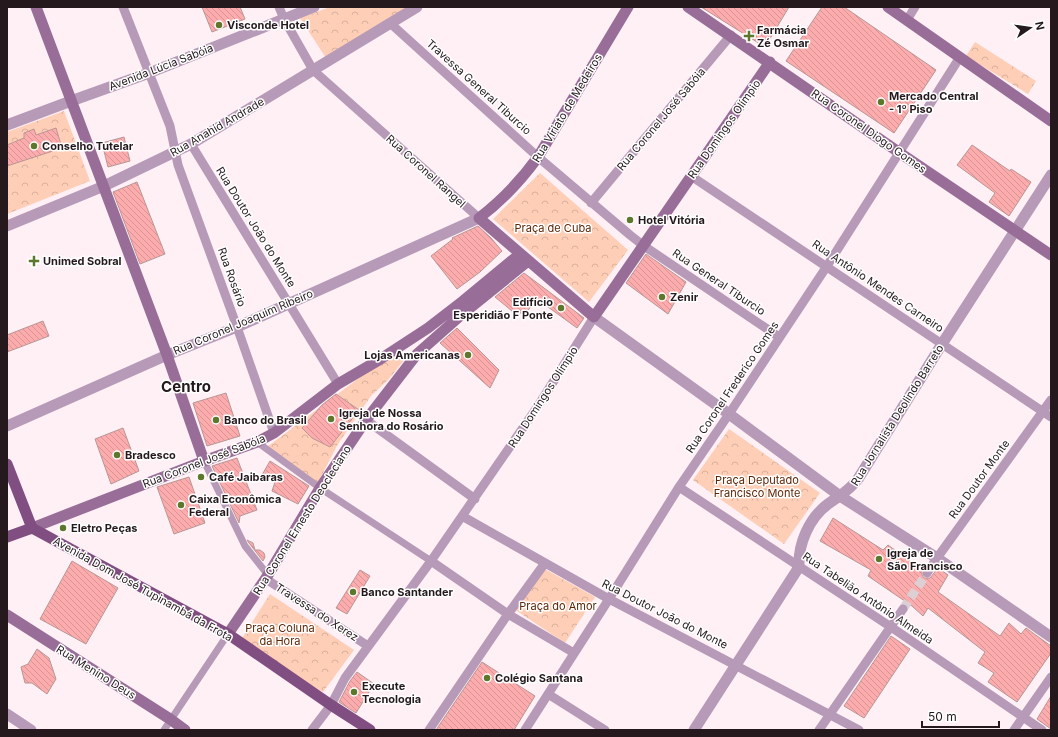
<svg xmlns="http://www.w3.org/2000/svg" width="1058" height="737" font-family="Inter,sans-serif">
<defs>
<pattern id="park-crowns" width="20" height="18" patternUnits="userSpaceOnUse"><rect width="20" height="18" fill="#ffceb7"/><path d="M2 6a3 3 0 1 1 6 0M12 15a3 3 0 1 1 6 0" fill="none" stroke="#dab09d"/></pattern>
<pattern id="building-back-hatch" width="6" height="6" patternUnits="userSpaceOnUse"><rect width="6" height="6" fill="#fcacac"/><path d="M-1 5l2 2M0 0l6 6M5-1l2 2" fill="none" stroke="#d89394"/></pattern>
</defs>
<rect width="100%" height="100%" fill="#fef0f5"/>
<path fill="url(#park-crowns)" d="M330,7h77l-81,51 -26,-40z
M975,42l61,39 -8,13 -62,-38z
M64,111l26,70 -83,33v-82z
M540,173l88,77 -39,52 -96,-83z
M398,354l7,5 -17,21 -17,16 -33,48 -23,44 -52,-38 100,-75z
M729,429l91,64 -36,51 -91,-64z
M543,568l52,29 -30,46 -51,-34z
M270,594l84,56 -31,42 -84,-49z"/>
<path fill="url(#building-back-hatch)" stroke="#b89695" d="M202,7h38l5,12 -33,13z
M701,7h88l-24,40z
M822,7h22l92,63 -42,63 -108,-72z
M56,128l6,20 -55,18v-21l17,-7v-5l10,-4 2,6z
M124,137l6,24 -22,6 -6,-24z
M972,145l38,26 1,-2 20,13 -22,34 -20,-14 6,-9 -38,-28z
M137,182l28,72 -25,10 -27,-72z
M478,226l13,12 11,13 -22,21 -23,17 -26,-33 22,-17 -1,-1z
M646,254l40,28 -18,32 -42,-31z
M524,273l60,45 -7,10 -40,-29 -12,15 -13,-3 -17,-14z
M43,321l6,15 -42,16v-17z
M457,328l42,42 -9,18 -50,-45z
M226,393l14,43 -33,10 -14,-43z
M336,394l23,16 -29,37 -18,-9 -10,-10 20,-23z
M123,428l16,43 -28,13 -16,-45z
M237,458l20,52 -17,6 -1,7 -27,-57z
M270,461l39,25 -11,18 -26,-13 3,-9 -13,-7z
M189,477l16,46 -31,11 -17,-47z
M833,518l50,32 5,-5 34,25v5l2,3h6l8,-10 10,7 -10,17 62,44 9,-13 12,11 5,-6 25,18v7l-34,49 -29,-20 6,-9 -16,-10 7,-11 -57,-44 -5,8 -11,-10 -44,-30 3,-6 -51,-29z
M247,540l6,3 2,7h5l4,3 1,4 -2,4 -14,-18z
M72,561l46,27 -32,56 -46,-25z
M360,570l10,6 -23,38 -11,-6z
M891,636l19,13 -46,69 -20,-12z
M37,649l12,9 7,21 -9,15 -15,-11h-7l-4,-16 7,-3z
M482,662l53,34 -21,34h-78z
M357,672l17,12 -18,29 -17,-11 11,-21z
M1051,696v33l-14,-10z"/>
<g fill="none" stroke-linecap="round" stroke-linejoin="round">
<path stroke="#ddd0d5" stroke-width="9" stroke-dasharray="9 4.5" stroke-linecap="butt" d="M903,609l24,-36"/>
<path stroke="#b79ab7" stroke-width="7" d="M257,442l63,46 111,73
M204,461l41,85 23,29
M164,730l64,-96"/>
<path stroke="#b79ab7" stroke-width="9" d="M123,7l47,119 8,39 59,162 37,106
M279,7l5,12 29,51 166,148
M907,20l8,-13
M390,23l148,134 92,78 14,11 135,91
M191,144l147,240
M691,176l360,241
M591,203l140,-168
M366,420l109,79
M679,487l212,140 151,103
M462,516l147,83 250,131
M431,561l77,53 66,39
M927,573l10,-15 114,-158
M266,579l102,67
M548,694l57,36
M312,730l19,-25 14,-27 86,-117 107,-155 56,-89
M429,730l79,-116 37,-51
M525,730l84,-131 70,-112 50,-73 98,-148 133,-209
M819,730l84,-121
M1014,730l37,-53"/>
<path stroke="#b79ab7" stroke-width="11" d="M7,125l64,-24 78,-28 165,-66
M7,226l97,-40 87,-42 226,-137
M594,317l135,97 111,82 97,62 114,79
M7,426l160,-71 70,-28 242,-109
M7,714l24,16
M694,730l105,-163c-1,-23 10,-49 29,-63 12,-9 20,-12 30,-25l84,-135 109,-169"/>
<path stroke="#986e98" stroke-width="11" d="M36,7l131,348 37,106
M628,7l-90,150c-16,22 -38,45 -59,61l115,99 176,-255
M688,7l212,146 151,102
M888,7l163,114
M32,528l172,-67 53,-19 17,-9 64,-49 41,-24 49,-32 35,-27 57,-47
M7,615l163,104 15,11
M228,634l40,-59 52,-87 46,-68 51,-66 43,-38 68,-55"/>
<path stroke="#814e82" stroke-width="11" d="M7,464l25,64 196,106 103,71 39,25
M7,537l25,-9"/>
</g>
<g fill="#5d782c" stroke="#fff" stroke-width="1.5">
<circle cx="219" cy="25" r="4"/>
<path d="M747 30h4v4h4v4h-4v4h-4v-4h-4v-4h4z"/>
<circle cx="881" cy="102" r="4"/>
<circle cx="34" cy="146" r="4"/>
<circle cx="630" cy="220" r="4"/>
<path d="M32 255h4v4h4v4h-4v4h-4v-4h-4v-4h4z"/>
<circle cx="662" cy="297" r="4"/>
<circle cx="561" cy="308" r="4"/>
<circle cx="468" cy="355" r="4"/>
<circle cx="331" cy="419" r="4"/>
<circle cx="216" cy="420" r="4"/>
<circle cx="117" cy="455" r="4"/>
<circle cx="201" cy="477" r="4"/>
<circle cx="181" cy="505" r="4"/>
<circle cx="63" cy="528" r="4"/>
<circle cx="879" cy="559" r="4"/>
<circle cx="353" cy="592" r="4"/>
<circle cx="487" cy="678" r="4"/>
<circle cx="354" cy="692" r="4"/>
</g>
<g text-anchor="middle" stroke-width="3" stroke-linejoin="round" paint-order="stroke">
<g font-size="11" font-weight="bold" fill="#25191d" stroke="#fff" text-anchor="start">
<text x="227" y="29">Visconde Hotel</text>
<text x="757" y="34">Farmácia<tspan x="757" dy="13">Zé Osmar</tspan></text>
<text x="889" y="100">Mercado Central<tspan x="889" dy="13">- 1º Piso</tspan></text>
<text x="42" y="150">Conselho Tutelar</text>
<text x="638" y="224">Hotel Vitória</text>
<text x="43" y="265">Unimed Sobral</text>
<text x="670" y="301">Zenir</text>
<text x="553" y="306" text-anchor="end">Edifício<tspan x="553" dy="13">Esperidião F Ponte</tspan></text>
<text x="460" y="359" text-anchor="end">Lojas Americanas</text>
<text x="339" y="417">Igreja de Nossa<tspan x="339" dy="13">Senhora do Rosário</tspan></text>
<text x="224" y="424">Banco do Brasil</text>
<text x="125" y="459">Bradesco</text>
<text x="209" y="481">Café Jaibaras</text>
<text x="189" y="503">Caixa Econômica<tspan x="189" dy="13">Federal</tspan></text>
<text x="71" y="532">Eletro Peças</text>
<text x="887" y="557">Igreja de<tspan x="887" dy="13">São Francisco</tspan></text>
<text x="361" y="596">Banco Santander</text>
<text x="495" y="682">Colégio Santana</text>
<text x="362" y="690">Execute<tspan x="362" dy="13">Tecnologia</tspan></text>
</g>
<g font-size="11" fill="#25191d" stroke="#fff">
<text transform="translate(161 67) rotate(-21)" y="4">Avenida Lúcia Sabóia</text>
<text transform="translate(479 87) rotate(42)" y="4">Travessa General Tiburcio</text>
<text transform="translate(567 108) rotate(-59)" y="4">Rua Viriato de Medeiros</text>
<text transform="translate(661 119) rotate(-50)" y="4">Rua Coronel José Sabóia</text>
<text transform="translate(217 127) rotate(-30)" y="4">Rua Anahid Andrade</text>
<text transform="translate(724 129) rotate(-55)" y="4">Rua Domingos Olímpio</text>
<text transform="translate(869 131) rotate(35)" y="4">Rua Coronel Diogo Gomes</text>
<text transform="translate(426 171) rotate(42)" y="4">Rua Coronel Rangel</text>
<text transform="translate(256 227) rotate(58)" y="4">Rua Doutor João do Monte</text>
<text transform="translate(232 277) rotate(70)" y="4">Rua Rosário</text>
<text transform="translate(719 282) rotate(34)" y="4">Rua General Tiburcio</text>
<text transform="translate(878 286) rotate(34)" y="4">Rua Antônio Mendes Carneiro</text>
<text transform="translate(243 322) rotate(-23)" y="4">Rua Coronel Joaquim Ribeiro</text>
<text transform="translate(732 387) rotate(-56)" y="4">Rua Coronel Frederico Gomes</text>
<text transform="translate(543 397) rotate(-57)" y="4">Rua Domingos Olímpio</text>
<text transform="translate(897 415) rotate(-58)" y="4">Rua Jornalista Deolindo Barreto</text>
<text transform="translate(204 461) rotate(-21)" y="4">Rua Coronel José Sabóia</text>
<text transform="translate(979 479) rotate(-54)" y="4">Rua Doutor Monte</text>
<text transform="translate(302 520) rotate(-58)" y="4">Rua Coronel Ernesto Deocleciano</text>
<text transform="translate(143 589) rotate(29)" y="4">Avenida Dom José Tupinambá da Frota</text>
<text transform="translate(868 598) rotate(34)" y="4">Rua Tabelião Antônio Almeida</text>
<text transform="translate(317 612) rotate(33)" y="4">Travessa do Xerez</text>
<text transform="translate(665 614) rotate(27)" y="4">Rua Doutor João do Monte</text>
<text transform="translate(96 672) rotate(32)" y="4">Rua Menino Deus</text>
</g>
<g font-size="11" fill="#5c2606" stroke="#fff">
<text x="553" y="232">Praça de Cuba</text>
<text x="757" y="484">Praça Deputado<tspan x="757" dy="13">Francisco Monte</tspan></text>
<text x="558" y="610">Praça do Amor</text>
<text x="280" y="632">Praça Coluna<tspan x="280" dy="13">da Hora</tspan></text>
</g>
<g font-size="15" font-weight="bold" fill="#25191d" stroke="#fff">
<text x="186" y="392">Centro</text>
</g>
</g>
<rect width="1058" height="737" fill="none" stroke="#25191d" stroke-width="16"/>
<g transform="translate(1030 28) rotate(77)" stroke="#ffffff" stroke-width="3" paint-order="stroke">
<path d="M0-3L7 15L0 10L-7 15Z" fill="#25191d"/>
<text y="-6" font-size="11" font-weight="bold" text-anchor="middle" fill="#25191d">N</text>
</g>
<path d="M922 721v6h77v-6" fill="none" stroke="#25191d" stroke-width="2"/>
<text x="928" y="721" font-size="12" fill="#25191d" stroke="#ffffff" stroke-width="3" paint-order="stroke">50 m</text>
</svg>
